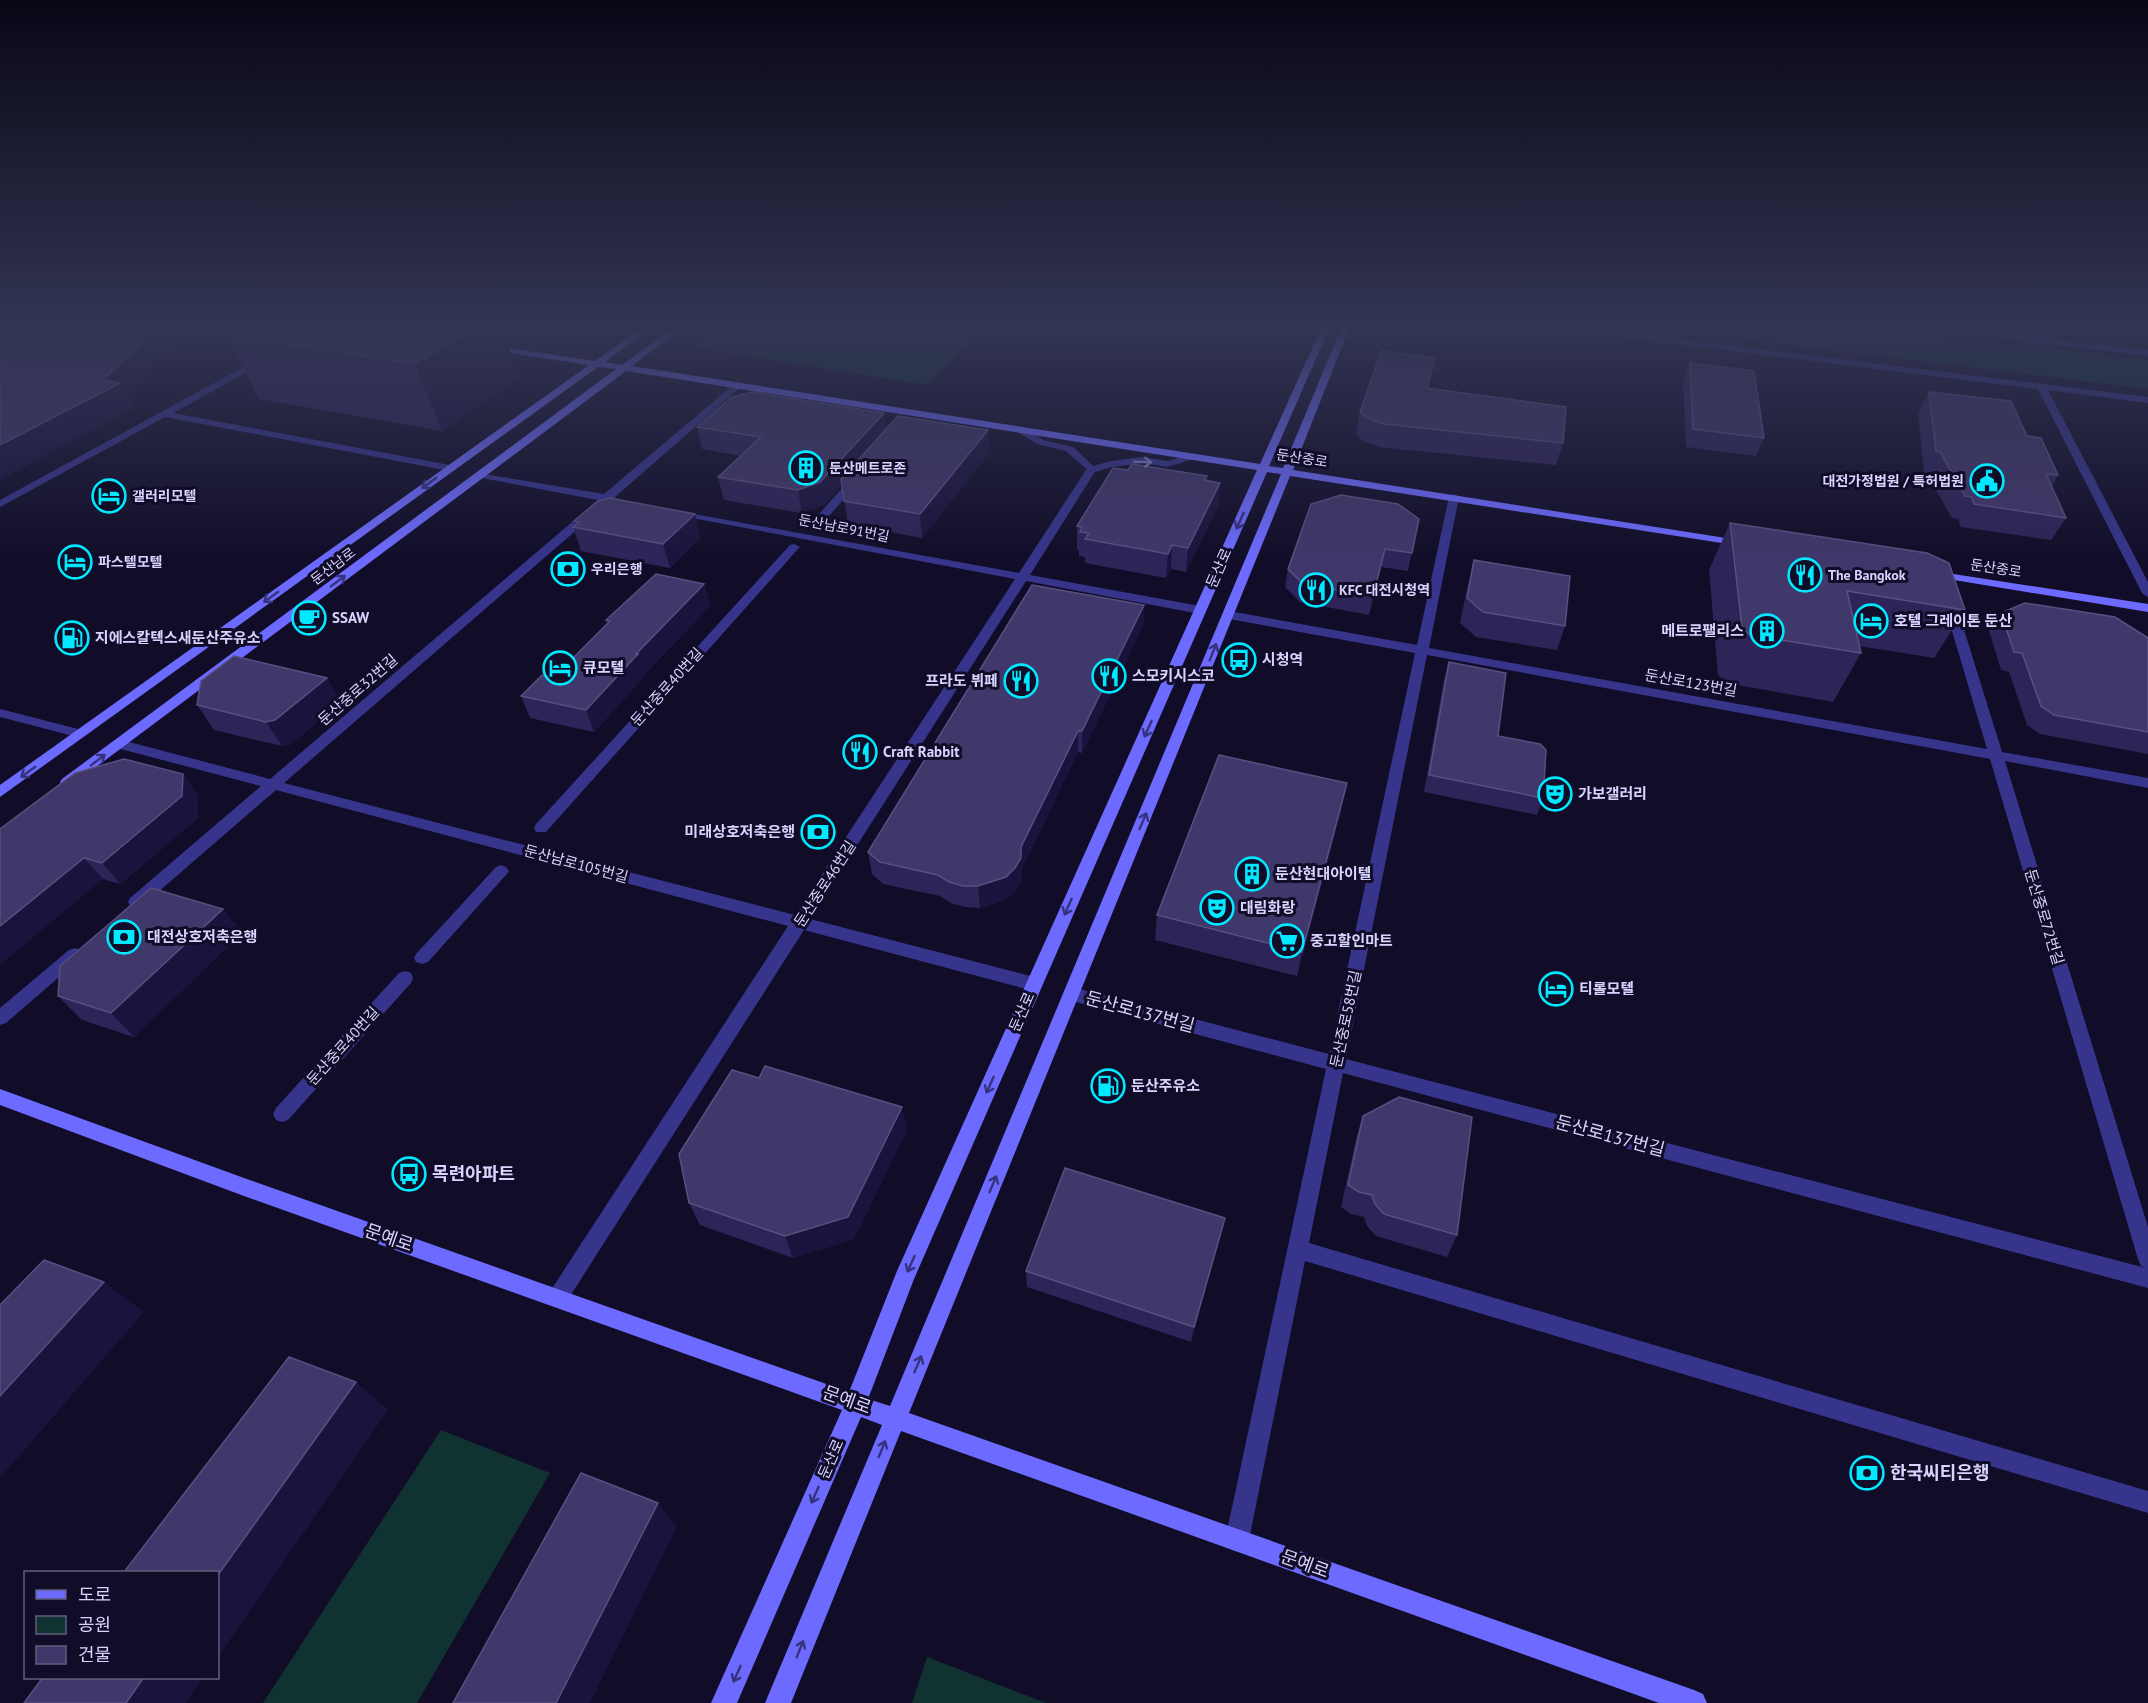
<svg xmlns="http://www.w3.org/2000/svg" width="2148" height="1703" font-family="'PT Sans','Noto Sans KR',sans-serif">
<rect width="100%" height="100%" fill="#110d28"/>
<path fill="#103331" d="M723,324h263l-59,61 -235,-38z
M1616,324h222l310,36v29z
M441,1430l109,43 -133,230h-154z
M927,1657l119,46h-134z"/>
<g fill="none" stroke-linecap="round" stroke-linejoin="round">
<path fill="#36348b" fill-rule="evenodd" d="M855,477l5,3 -1,2 -38,43h-8v-4l38,-43z
M794,544l6,3 -2,2 -252,283h-10l-2,-4 2,-4 254,-279z
M501,865l5,2 3,4 -3,4 -78,87 -6,2 -6,-2 -2,-4 2,-4 80,-87z
M405,971l6,2 2,5 -2,5 -123,137 -6,2 -6,-2 -3,-6 3,-6 123,-135z"/>
<path fill="#36348b" fill-rule="evenodd" d="M2005,324h8l6,13 -1,2h-6z
M260,358l5,3 -2,2 -90,50 277,52 5,3 -5,3 -285,-54 -165,90v-7z
M734,384l8,2 -127,111v4l-6,1 -325,281 511,132 220,-336 -339,-64 -4,-1v-4l347,63 67,-103 5,-3 5,3 -66,105 170,31 6,4 -6,4 -174,-33 -216,338 224,58 6,2 2,5 -2,5 -6,2 -230,-61 -239,374 -7,3 -7,-3 -3,-7 3,-7 237,-364 -512,-136 -134,116h-12l-2,-4 2,-4 131,-112 -148,-39 -2,-3 7,-5 152,40 328,-279 -116,-22 -5,-3 1,-2 126,21z
M1454,494l5,3 -30,151 558,101 -43,-145 6,-4 6,4 46,148 146,26v10l-143,-27 143,466v61l-805,-215 -34,170 839,248v22l-843,-252 -56,279 -4,8 -8,4 -8,-4 -4,-8 101,-471 -254,-68 -6,-2 -2,-5 2,-5 6,-2 257,67 86,-401 -186,-34 -6,-4 6,-4 188,34 32,-148zM1427,655l563,104 148,500 3,7 5,2 -800,-209z
M0,709l86,22 2,3 -7,4 -81,-21z
M75,948l6,2 2,4 -2,4 -75,65 -6,2v-17l69,-58z"/>
<path fill="#36348b" fill-rule="evenodd" d="M1534,324h21l593,73v6l-100,-13 100,192v15l-6,-4 -104,-204 -500,-62z
M1896,324h23l229,26v6l-248,-29z
M1019,429h8l16,11 30,7 20,19 18,-5 32,-4 24,4 28,-7 5,3 -33,10 -24,-4 -31,4 -21,6 -25,-22 -29,-7 -18,-11z"/>
<path fill="#6d6bff" fill-rule="evenodd" d="M647,324h9l-51,38 17,3 56,-41h9l-55,42 628,98 63,-140h8l-62,142 14,2 60,-144h8l-58,146 452,71v4l-4,1 -451,-70 -381,937 785,277 9,4 4,9h-48l-758,-272 -110,272h-26l117,-278 -21,-8 -124,286h-26l131,-293 -598,-214 -244,-91v-16l244,89 605,214 48,-121 360,-801 -631,-99 -554,414h-10l-2,-3 2,-3 554,-410 -18,-2 -598,430v-12l589,-420 -99,-15 -4,-3 1,-2 108,16zM1267,472l14,2 -391,932 -22,-7 46,-120z
M1934,571l214,33v8l-218,-36 -2,-2z"/>
</g>
<path fill="#2e2458" d="M517,324h105l-14,9 -10,2z
M1070,324h108l-8,12z
M226,334l293,44 -77,53 -183,-32z
M1690,363l74,75 -8,18 -70,-9 -3,-67z
M1929,392l98,44 31,39 -6,11 14,32 -15,22 -90,-13 -3,-8 -6,-1 -25,-44 -3,-1 -6,-60z
M1360,412l203,31 -7,22 -177,-18 -16,-6 -7,-7z
M884,413l2,17h102l1,23 -67,85 -74,-14 -6,-39 -18,20 -22,8 -78,-13 -6,-23 23,-21 -39,-7 -5,-22z
M1128,470l79,6 -1,5 12,25 -32,66 -15,-3 -5,9 -81,-15v-6l-6,-1v-6h-2v-24z
M695,514l5,24 -30,30 -89,-17 -8,-24 2,-2 -1,-4z
M1419,519l-11,52 -27,-4 -12,48 -69,-13 -15,-15 3,-18z
M1730,523l235,87 -31,48 -75,-12 2,7 -28,49 -107,-19 -8,-8 -9,-105z
M1474,560l91,66 -8,24 -81,-13 -16,-14 8,-39z
M704,584l6,22 -65,68v2l-51,56 -64,-14 -9,-22 32,-18 54,-54 -1,-4z
M1144,605l-1,21 -61,127 -4,-1 -56,117v10l-6,11 -9,9 -27,9 -15,-1 -14,-4 -11,-7 -57,-12 -11,-10 -4,-22z
M2001,613l147,25v116l-108,-20 -13,-9 -18,-53 -8,-2 -12,-39z
M1449,662l49,74 45,62 -6,17 -113,-23 20,-113z
M327,678l14,24 -51,43 -8,1 -68,-16 -17,-25z
M183,774l15,22v22l-78,66 -17,-5 -103,-50z
M1342,808l-45,168 -142,-36 2,-25z
M223,909l19,24 -108,104 -52,-17 -24,-24z
M759,1078l148,52 -53,109 -61,19 -93,-33 -11,-22z
M1363,1116l94,119 -10,22 -71,-21 -9,-10 -3,-9 -13,-3 -10,-7 15,-68z
M1225,1218l-4,16 -30,108 -164,-55 -1,-16z"/>
<path fill="#1b133d" d="M171,324h34l5,10 -50,25 -8,13 -25,24 7,12 -134,72v-35l103,-65 44,-45z
M480,324h21l18,54 -77,53 -27,-67z
M594,324h28l-14,9 -10,2z
M1171,324h7l-8,12z
M884,413l2,23 -62,69 -22,8 -4,-23z
M988,430l1,23 -67,85 -2,-24z
M1220,483l-2,23 -32,66 2,-24z
M695,514l5,24 -30,30 -7,-24z
M1172,545l-1,24 -5,9 2,-24z
M1385,549l-4,18 -12,48 4,-19z
M704,584l6,22 -65,68v2l-51,56 -8,-22 50,-56z
M1144,605l-1,21 -61,127v-22z
M327,678l14,24 -51,43 -8,1 -16,-24z
M1078,731v21l-56,117v10l-6,11 -9,9 -27,9 -2,-22 43,-39z
M183,774l15,22v22l-78,66 -18,-21z
M1347,783l-5,25 -45,168 5,-24z
M84,858l19,21 -103,86v-39z
M223,909l19,24 -108,104 -23,-24z
M902,1107l5,23 -53,109 -61,19 -8,-22z
M1225,1218l-4,16 -30,108 3,-15z
M104,1282l40,30 -144,166v-82z
M356,1382l32,28 -170,247v-82z
M658,1503l19,24 -87,176h-34z
M144,1677h59l-17,26h-60z"/>
<path fill="#40376a" stroke="#585081" stroke-width="1.5" d="M0,324h171l-24,11 -9,13 -35,32 17,3 -120,62z
M246,324h234l-65,40 -189,-30z
M1381,351l54,7 -8,30 139,19 -3,36 -179,-19 -17,-6 -7,-6z
M1690,363l64,8 10,67 -71,-9z
M753,392l131,21 -64,69 -22,8 -80,-13 43,-40 -64,-10 35,-30z
M1929,392l82,9 16,35 14,2 17,37 -12,-1 20,44 -92,-14 -2,-7 -7,-1 -25,-44 -4,-1z
M898,416l90,14 -68,84 -76,-13 -3,-22z
M1132,464l75,12 -3,4 16,3 -32,65 -16,-3 -4,9 -83,-15 4,-6 -9,-1 2,-5 -5,-1 36,-58 15,2z
M1341,495l57,9 21,15 -7,34 -27,-4 -12,47 -70,-12 -15,-15 23,-65z
M610,498l85,16 -32,30 -90,-17 6,-5 -5,-1 24,-20z
M1730,523l197,30 22,10 16,47 -118,-19 14,62 -111,-18 -8,-8z
M1474,560l96,16 -5,50 -82,-14 -16,-14z
M656,574l48,10 -68,70h2l-52,56 -65,-14 21,-21 11,3 57,-57 -4,-1z
M1032,585l112,20 -62,126h-4l-57,116v11l-6,10 -9,9 -28,9h-15l-14,-4 -11,-7 -58,-13 -12,-10z
M2025,603l90,14 33,21v94l-94,-17 -13,-9 -19,-53 -8,-1 -13,-39z
M234,656l93,22 -52,42 -9,2 -69,-17 4,-24z
M1449,662l57,11 -8,63 42,8 6,6 -3,48 -114,-23z
M1219,755l128,28 -45,169 -145,-37z
M124,759l59,15 -1,22 -80,67 -18,-5 -84,68v-97l75,-56z
M151,888l72,21 -112,104 -53,-17 2,-30z
M765,1066l137,41 -54,110 -63,19 -96,-33 -10,-49 53,-84 27,8z
M1399,1097l73,20 -15,118 -73,-21 -9,-10 -3,-9 -13,-3 -11,-7 15,-69z
M1065,1168l160,50 -31,109 -168,-56z
M44,1260l60,22 -104,114v-91z
M289,1357l67,25 -138,193v-3h-94z
M581,1473l77,30 -102,200h-103z
M43,1677h101l-18,26h-102z"/>
<defs><path id="oneway-shaft" d="M-6 0H5M1.5-3L5.5 0L1.5 3" fill="none" stroke-width="1.6" stroke-linecap="round" stroke-linejoin="round" transform="scale(1.5)"/></defs>
<use stroke="#7f7cbf" href="#oneway-shaft" transform="translate(1143 462) rotate(2)"/>
<g stroke="#36337e">
<use href="#oneway-shaft" transform="translate(429 483) rotate(144)"/>
<use href="#oneway-shaft" transform="translate(1240 521) rotate(114)"/>
<use href="#oneway-shaft" transform="translate(338 581) rotate(-37)"/>
<use href="#oneway-shaft" transform="translate(271 597) rotate(144)"/>
<use href="#oneway-shaft" transform="translate(1213 652) rotate(-68)"/>
<use href="#oneway-shaft" transform="translate(1148 729) rotate(114)"/>
<use href="#oneway-shaft" transform="translate(98 760) rotate(-37)"/>
<use href="#oneway-shaft" transform="translate(28 772) rotate(144)"/>
<use href="#oneway-shaft" transform="translate(1143 821) rotate(-67)"/>
<use href="#oneway-shaft" transform="translate(1068 907) rotate(114)"/>
<use href="#oneway-shaft" transform="translate(990 1085) rotate(114)"/>
<use href="#oneway-shaft" transform="translate(993 1184) rotate(-67)"/>
<use href="#oneway-shaft" transform="translate(911 1264) rotate(114)"/>
<use href="#oneway-shaft" transform="translate(918 1364) rotate(-67)"/>
<use href="#oneway-shaft" transform="translate(882 1449) rotate(-68)"/>
<use href="#oneway-shaft" transform="translate(815 1495) rotate(114)"/>
<use href="#oneway-shaft" transform="translate(800 1649) rotate(-68)"/>
<use href="#oneway-shaft" transform="translate(737 1674) rotate(114)"/>
</g>
<linearGradient id="sky" x2="0" y2="1"><stop stop-color="#090716"/><stop offset="0.58" stop-color="#323553"/><stop offset="1" stop-color="#323553" stop-opacity="0"/></linearGradient>
<rect width="2148" height="562" fill="url(#sky)"/>
<defs>
<symbol id="building-ring" viewBox="-11 -11 22 22"><circle r="9.5" fill="#110d28" stroke="#00e9ff" stroke-width="1.5"/><path d="M-4-6H4V6H1V3H-1V6H-4ZM-2.5-4.3h1.7v1.8h-1.7ZM.8-4.3h1.7v1.8H.8ZM-2.5-1h1.7V.8h-1.7ZM.8-1h1.7V.8H.8Z" fill="#00e9ff"/></symbol>
<symbol id="civic-ring" viewBox="-11 -11 22 22"><circle r="9.5" fill="#110d28" stroke="#00e9ff" stroke-width="1.5"/><path d="M-.6-6.5H3V-4.5H.6V-3L4-1V1h2V6H-6V1h2V-1L-.6-3ZM-1.2 2.5V6h2.4V2.5Z" fill="#00e9ff"/></symbol>
<symbol id="hotel-ring" viewBox="-11 -11 22 22"><circle r="9.5" fill="#110d28" stroke="#00e9ff" stroke-width="1.5"/><path d="M-6-4.5h1.5V1H6V5H4.5V3h-9V5H-6ZM-4 0a1.8 1.8 0 1 1 3.6 0ZM.5 0V-2.5h3Q6-2.5 6 0Z" fill="#00e9ff"/></symbol>
<symbol id="bank-ring" viewBox="-11 -11 22 22"><circle r="9.5" fill="#110d28" stroke="#00e9ff" stroke-width="1.5"/><path d="M-6-4H6V4H-6ZM0-2.3a2.3 2.3 0 1 0 0 4.6a2.3 2.3 0 1 0 0-4.6Z" fill="#00e9ff"/></symbol>
<symbol id="restaurant-ring" viewBox="-11 -11 22 22"><circle r="9.5" fill="#110d28" stroke="#00e9ff" stroke-width="1.5"/><path d="M-5-6h1v4h1v-4h1v4h1v-4h1v5L-1.5 .5V6h-2V.5L-5-1ZM5-6V6H3V1.5H1.5Q1.5-4 5-6Z" fill="#00e9ff"/></symbol>
<symbol id="cafe-ring" viewBox="-11 -11 22 22"><circle r="9.5" fill="#110d28" stroke="#00e9ff" stroke-width="1.5"/><path d="M-5.5-4.5H6V0H3Q3 3.5 0 3.5H-2.5Q-5.5 3.5-5.5 0ZM3-3.2v2h1.7v-2ZM-6 4.5H4V6H-6Z" fill="#00e9ff"/></symbol>
<symbol id="fuel-ring" viewBox="-11 -11 22 22"><circle r="9.5" fill="#110d28" stroke="#00e9ff" stroke-width="1.5"/><path d="M-5.5-6h7V0h2V4h1.3V-2.5L3-4.5l.8-.8L6-3V5H2.5V1h-1V6h-7ZM-4.2-4.7v3.2H.2V-4.7Z" fill="#00e9ff"/></symbol>
<symbol id="bus-ring" viewBox="-11 -11 22 22"><circle r="9.5" fill="#110d28" stroke="#00e9ff" stroke-width="1.5"/><path d="M-5-6H5V4H4V6H2V4H-2V6H-4V4H-5ZM-3.5-4V0h7V-4ZM-3.5 1.2v1.5H-2V1.2ZM2 1.2v1.5H3.5V1.2Z" fill="#00e9ff"/></symbol>
<symbol id="theatre-ring" viewBox="-11 -11 22 22"><circle r="9.5" fill="#110d28" stroke="#00e9ff" stroke-width="1.5"/><path d="M-5-5.5Q0-4 5-5.5V0Q5 5 0 6Q-5 5-5 0ZM-3.3-2.5H-1v1.5H-3.3ZM1-2.5H3.3v1.5H1ZM-2.8 1Q0 5.5 2.8 1Z" fill="#00e9ff"/></symbol>
<symbol id="supermarket-ring" viewBox="-11 -11 22 22"><circle r="9.5" fill="#110d28" stroke="#00e9ff" stroke-width="1.5"/><path d="M-6-5.5h2.5l.6 2H6L4.5 2H-2.5L-4.4-4H-6ZM-1.5 3.2a1.3 1.3 0 1 0 .1 0ZM3 3.2a1.3 1.3 0 1 0 .1 0Z" fill="#00e9ff"/></symbol>
</defs>
<g fill-rule="evenodd">
<use href="#building-ring" x="787" y="449" width="38" height="38"/>
<use href="#civic-ring" x="1968" y="462" width="38" height="38"/>
<use href="#hotel-ring" x="90" y="477" width="38" height="38"/>
<use href="#hotel-ring" x="56" y="543" width="38" height="38"/>
<use href="#bank-ring" x="549" y="550" width="38" height="38"/>
<use href="#restaurant-ring" x="1786" y="556" width="38" height="38"/>
<use href="#restaurant-ring" x="1297" y="571" width="38" height="38"/>
<use href="#cafe-ring" x="290" y="599" width="38" height="38"/>
<use href="#hotel-ring" x="1852" y="602" width="38" height="38"/>
<use href="#building-ring" x="1748" y="612" width="38" height="38"/>
<use href="#fuel-ring" x="53" y="619" width="38" height="38"/>
<use href="#bus-ring" x="1220" y="641" width="38" height="38"/>
<use href="#hotel-ring" x="541" y="649" width="38" height="38"/>
<use href="#restaurant-ring" x="1090" y="657" width="38" height="38"/>
<use href="#restaurant-ring" x="1002" y="662" width="38" height="38"/>
<use href="#restaurant-ring" x="841" y="733" width="38" height="38"/>
<use href="#theatre-ring" x="1536" y="775" width="38" height="38"/>
<use href="#bank-ring" x="799" y="813" width="38" height="38"/>
<use href="#building-ring" x="1233" y="855" width="38" height="38"/>
<use href="#theatre-ring" x="1198" y="889" width="38" height="38"/>
<use href="#bank-ring" x="105" y="918" width="38" height="38"/>
<use href="#supermarket-ring" x="1268" y="922" width="38" height="38"/>
<use href="#hotel-ring" x="1537" y="970" width="38" height="38"/>
<use href="#fuel-ring" x="1089" y="1067" width="38" height="38"/>
<use href="#bus-ring" x="390" y="1155" width="38" height="38"/>
<use href="#bank-ring" x="1848" y="1454" width="38" height="38"/>
</g>
<g text-anchor="middle" stroke-width="6" stroke-linejoin="round" paint-order="stroke">
<g font-size="14" fill="#d9d4ff" stroke="#110d28">
<text transform="translate(1302 458) rotate(9)" y="5">둔산중로</text>
<text transform="translate(844 528) rotate(11)" y="5">둔산남로91번길</text>
<text transform="translate(333 566) rotate(-37)" y="5">둔산남로</text>
<text transform="translate(1996 568) rotate(9)" y="5">둔산중로</text>
</g>
<g font-size="14" font-weight="bold" fill="#d9d4ff" stroke="#110d28" text-anchor="start">
<text x="829" y="473">둔산메트로존</text>
<text x="1964" y="486" text-anchor="end">대전가정법원 / 특허법원</text>
<text x="132" y="501">갤러리모텔</text>
<text x="98" y="567">파스텔모텔</text>
<text x="591" y="574">우리은행</text>
<text x="1828" y="580">The Bangkok</text>
<text x="1339" y="595">KFC 대전시청역</text>
</g>
<g font-size="15" fill="#d9d4ff" stroke="#110d28">
<text transform="translate(1219 568) rotate(-66)" y="5">둔산로</text>
<text transform="translate(1691 683) rotate(10)" y="5">둔산로123번길</text>
<text transform="translate(667 687) rotate(-48)" y="5">둔산중로40번길</text>
<text transform="translate(358 690) rotate(-41)" y="5">둔산중로32번길</text>
<text transform="translate(576 864) rotate(15)" y="5">둔산남로105번길</text>
<text transform="translate(825 884) rotate(-57)" y="5">둔산중로46번길</text>
<text transform="translate(2044 917) rotate(73)" y="5">둔산중로72번길</text>
<text transform="translate(1022 1012) rotate(-66)" y="5">둔산로</text>
<text transform="translate(1346 1019) rotate(-78)" y="5">둔산중로58번길</text>
<text transform="translate(343 1046) rotate(-48)" y="5">둔산중로40번길</text>
<text transform="translate(831 1459) rotate(-66)" y="5">둔산로</text>
</g>
<g font-size="15" font-weight="bold" fill="#d9d4ff" stroke="#110d28" text-anchor="start">
<text x="332" y="623">SSAW</text>
<text x="1894" y="626">호텔 그레이톤 둔산</text>
<text x="1744" y="636" text-anchor="end">메트로팰리스</text>
<text x="95" y="643">지에스칼텍스새둔산주유소</text>
<text x="1262" y="665">시청역</text>
<text x="583" y="673">큐모텔</text>
<text x="1132" y="681">스모키시스코</text>
<text x="998" y="686" text-anchor="end">프라도 뷔페</text>
<text x="883" y="757">Craft Rabbit</text>
<text x="1578" y="799">가보갤러리</text>
<text x="795" y="837" text-anchor="end">미래상호저축은행</text>
<text x="1275" y="879">둔산현대아이텔</text>
<text x="1240" y="913">대림화랑</text>
<text x="147" y="942">대전상호저축은행</text>
<text x="1310" y="946">중고할인마트</text>
<text x="1579" y="994">티롤모텔</text>
<text x="1131" y="1091">둔산주유소</text>
</g>
<g font-size="18" fill="#d9d4ff" stroke="#110d28">
<text transform="translate(1140 1012) rotate(15)" y="6">둔산로137번길</text>
<text transform="translate(1610 1136) rotate(15)" y="6">둔산로137번길</text>
<text transform="translate(389 1238) rotate(19)" y="6">문예로</text>
<text transform="translate(847 1400) rotate(20)" y="6">문예로</text>
<text transform="translate(1305 1564) rotate(20)" y="6">문예로</text>
</g>
<g font-size="18" font-weight="bold" fill="#d9d4ff" stroke="#110d28" text-anchor="start">
<text x="432" y="1180">목련아파트</text>
<text x="1890" y="1479">한국씨티은행</text>
</g>
</g>
<rect x="24" y="1571" width="195" height="108" fill="#110d28" stroke="#615d7e" stroke-width="1.5"/>
<rect x="36" y="1590" width="30" height="9" fill="#6d6bff" stroke="#615d7e" stroke-width="1.5"/>
<text x="78" y="1601" font-size="18" fill="#d9d4ff">도로</text>
<rect x="36" y="1616" width="30" height="18" fill="#103331" stroke="#615d7e" stroke-width="1.5"/>
<text x="78" y="1631" font-size="18" fill="#d9d4ff">공원</text>
<rect x="36" y="1646" width="30" height="18" fill="#40376a" stroke="#615d7e" stroke-width="1.5"/>
<text x="78" y="1661" font-size="18" fill="#d9d4ff">건물</text>
</svg>
